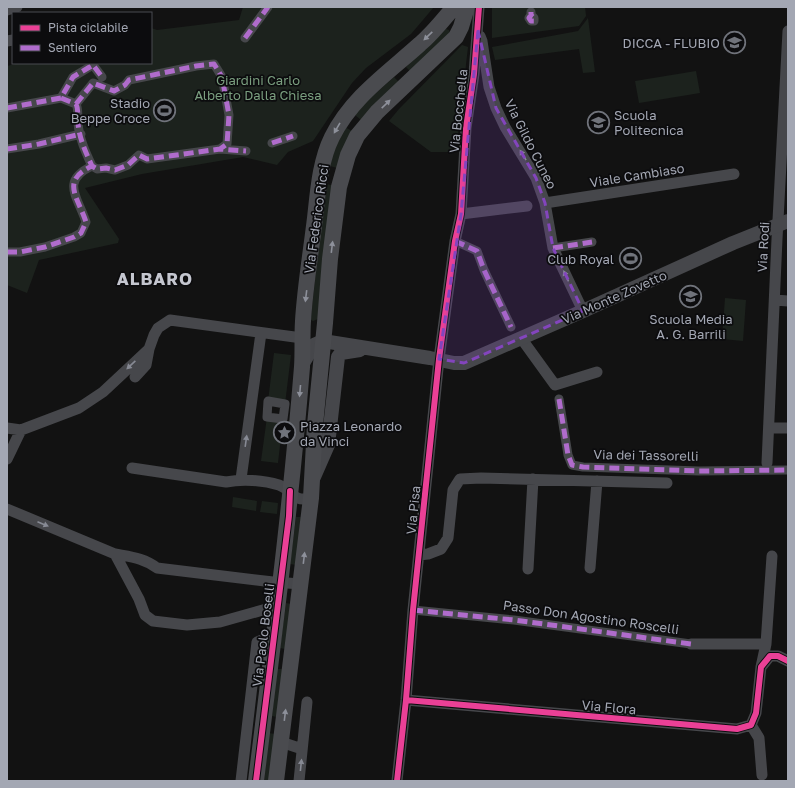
<svg xmlns="http://www.w3.org/2000/svg" width="795" height="788" font-family="'Golos Text',sans-serif">
<rect width="100%" height="100%" fill="#121212"/>
<path fill="#1c221d" d="M243,7h191l-23,27 -45,34 -14,15 -39,58 -25,11 -11,13 -34,-8 -101,17 -57,14 34,51 -1,4 -79,17 -12,33 -20,-8v-219l12,-3h132v-35l6,2 82,-10z
M492,7h93l1,9 -7,10 -87,12z
M588,18l7,54 -12,1 -4,-24 -84,11 -3,-13 86,-16z
M446,29l3,1 1,3 -39,39 -5,-5z
M462,45l6,2 -12,105h-25l-42,-31 10,-12z
M696,71l4,22 -61,10 -4,-22z
M394,77l5,5 -38,38 -6,-5 13,-15z
M345,127l7,4 -15,37 -7,-2 4,-18z
M327,184l7,2 -16,133 -5,2 -2,-1v-3l6,-57z
M725,298l21,2 -3,41 -21,-2z
M274,353l17,2 -6,49 -17,-3z
M267,417l16,2 -5,44 -17,-2z
M233,497l24,4 -1,10 -24,-4z
M262,501l16,2 -1,11 -17,-2z
M296,517h5l-5,48 -6,-1z
M286,603l5,1 -6,45 -5,-1z
M277,669h6l-6,48 -5,-1z
M269,733l6,1 -6,47h-5z"/>
<g fill="none" stroke-linecap="round" stroke-linejoin="round">
<path stroke="#46474b" stroke-width="9" d="M531,15l-2,3 2,3h3v-3l-3,-3v-3
M245,38l23,-31
M61,98l15,6c3,6 1,12 2,19 1,15 8,30 14,43
M76,104l17,-21 21,8 11,-6 4,-5 67,-14 18,-2 8,13 7,38 -2,29 -7,5
M7,108l54,-10 12,-21 20,-12 9,12
M272,143l21,-7
M7,149l32,-5 42,-10
M455,241l22,10 7,19 27,57
M553,248l39,-6
M7,252h13l25,-5 29,-10 7,-4 5,-11c-8,-25 -26,-41 6,-56l5,3 9,-1 9,2 13,-5 11,-10 8,4 73,-10 26,2
M559,399l9,56 4,10 11,2 116,4 89,-1
M268,401l17,3 -2,15 -16,-2z
M413,610l101,10 177,24"/>
<path stroke="#46474b" stroke-width="11" d="M7,10l10,-3
M480,36l2,5 7,46 7,21 9,19 31,51 9,25 8,45 30,63
M7,41l6,-1
M545,203l189,-29
M461,214l66,-8
M775,300l13,1
M521,338l34,47 42,-13
M135,377l11,-12 3,-16
M7,428l14,2 58,-22 24,-16 46,-43 5,-14 4,-7 12,-8 132,18
M769,428h19
M7,459l14,-29
M767,463l10,-224 11,-208
M132,468l94,14c16,-3 37,-2 53,3 14,5 13,18 32,13
M241,479l20,-146
M7,509l108,45 24,45 6,16 8,6 34,4 33,-3 57,-16
M115,554c16,3 29,4 42,14l116,14 28,2
M419,555l9,-1 13,-5 7,-11 5,-48 7,-11 21,-1 186,5
M590,568l7,-87
M528,569l5,-90
M691,644h75
M762,666l8,-10h8l10,5
M406,700l331,29 14,-4 5,-12 5,-46 5,-23 6,-88
M751,725l8,13 3,37
M281,742l21,7
M241,781l16,-139 7,-3h9
M299,781l8,-79
M397,781l9,-81 7,-90 26,-251 16,-118 6,-27 5,-86 8,-54 5,-67"/>
<path stroke="#46474b" stroke-width="14" d="M302,365l12,-20 9,-4 107,17 24,5h10l119,-52 150,-68 55,-22
M314,477l14,-32 10,-88 3,-4 19,-3"/>
<path stroke="#4a4b4f" stroke-width="16" d="M256,781c17,-138 35,-275 46,-414 1,-15 0,-31 1,-46 2,-34 8,-69 12,-103 3,-27 5,-57 17,-81 20,-40 56,-64 88,-93 13,-11 23,-24 34,-37
M276,781l35,-283 4,-73 10,-102 5,-64 9,-72 9,-32 9,-19 20,-24 79,-75 5,-10 6,-20"/>
<path stroke="#b06ccc" stroke-width="5" stroke-dasharray="10 5" stroke-linecap="butt" d="M531,15l-2,3 2,3h3v-3l-3,-3v-3
M245,38l23,-31
M61,98l15,6c3,6 1,12 2,19 1,15 8,30 14,43
M76,104l17,-21 21,8 11,-6 4,-5 67,-14 18,-2 8,13 7,38 -2,29 -7,5
M7,108l54,-10 12,-21 20,-12 9,12
M272,143l21,-7
M7,149l32,-5 42,-10
M455,241l22,10 7,19 27,57
M553,248l39,-6
M7,252h13l25,-5 29,-10 7,-4 5,-11c-8,-25 -26,-41 6,-56l5,3 9,-1 9,2 13,-5 11,-10 8,4 73,-10 26,2
M559,399l9,56 4,10 11,2 116,4 89,-1
M413,610l101,10 177,24"/>
<defs>
<path id="cycleway" d="M406,700l331,29 14,-4 5,-12 5,-46 9,-11h8l10,5
M256,781l33,-265 1,-25
M397,781l9,-81 7,-90 26,-251 16,-118 6,-27 5,-86 8,-54 5,-67"/>
</defs>
<use href="#cycleway" stroke="#0c0c0e" stroke-width="8"/>
<use href="#cycleway" stroke="#ea4096" stroke-width="6"/>
</g>
<defs><path id="oneway-solid" d="M-6-.8H1V-3.2L6.5 0L1 3.2V.8H-6Z"/></defs>
<g fill="#8d909a">
<use href="#oneway-solid" transform="translate(428 36) rotate(136)"/>
<use href="#oneway-solid" transform="translate(386 104) rotate(-44)"/>
<use href="#oneway-solid" transform="translate(337 128) rotate(120)"/>
<use href="#oneway-solid" transform="translate(332 247) rotate(-83)"/>
<use href="#oneway-solid" transform="translate(306 296) rotate(97)"/>
<use href="#oneway-solid" transform="translate(300 391) rotate(95)"/>
<use href="#oneway-solid" transform="translate(304 558) rotate(-83)"/>
<use href="#oneway-solid" transform="translate(285 715) rotate(-83)"/>
</g>
<g fill="#878a94">
<use href="#oneway-solid" transform="translate(523 155) rotate(-121)"/>
<use href="#oneway-solid" transform="translate(566 276) rotate(-115)"/>
<use href="#oneway-solid" transform="translate(131 365) rotate(137)"/>
<use href="#oneway-solid" transform="translate(246 441) rotate(-82)"/>
<use href="#oneway-solid" transform="translate(43 524) rotate(23)"/>
<use href="#oneway-solid" transform="translate(301 765) rotate(-84)"/>
</g>
<path fill="#8345bd" fill-opacity="0.2" stroke="#8345bd" stroke-width="3" stroke-dasharray="8 5" stroke-linejoin="round" d="M478,30l18,78 40,70 9,25 8,45 30,63 -119,52 -25,-4 22,-145z"/>
<defs>
<symbol id="university-ring" viewBox="-11 -11 22 22"><circle r="9.5" fill="#0c0c0e" stroke="#70737b" stroke-width="1.5"/><path d="M0-5L7-2L0 1L-7-2ZM-4 1L0 2.5L4 1V4Q0 6-4 4Z" fill="#70737b"/></symbol>
<symbol id="stadium-ring" viewBox="-11 -11 22 22"><circle r="9.5" fill="#0c0c0e" stroke="#70737b" stroke-width="1.5"/><path d="M0-5a6.5 5 0 1 0 0 10a6.5 5 0 1 0 0-10ZM-3.5-1.8h7v3.6h-7Z" fill="#70737b"/></symbol>
<symbol id="school-ring" viewBox="-11 -11 22 22"><circle r="9.5" fill="#0c0c0e" stroke="#70737b" stroke-width="1.5"/><path d="M0-5L7-2L0 1L-7-2ZM-4 1L0 2.5L4 1V4Q0 6-4 4Z" fill="#70737b"/></symbol>
<symbol id="sight-ring" viewBox="-11 -11 22 22"><circle r="9.5" fill="#0c0c0e" stroke="#70737b" stroke-width="1.5"/><path d="M0-6L1.8-2.2L6-1.7L2.9 1.2L3.7 5.4L0 3.3L-3.7 5.4L-2.9 1.2L-6-1.7L-1.8-2.2Z" fill="#70737b"/></symbol>
</defs>
<g fill-rule="evenodd">
<use href="#university-ring" x="722" y="30" width="25" height="25"/>
<use href="#stadium-ring" x="152" y="98" width="25" height="25"/>
<use href="#university-ring" x="586" y="110" width="25" height="25"/>
<use href="#stadium-ring" x="618" y="246" width="25" height="25"/>
<use href="#school-ring" x="678" y="284" width="25" height="25"/>
<use href="#sight-ring" x="272" y="420" width="25" height="25"/>
</g>
<g text-anchor="middle" stroke-width="3.5" stroke-linejoin="round" paint-order="stroke">
<g font-size="13" fill="#a3a7b3" stroke="#0c0c0e" text-anchor="end">
<text x="720" y="48">DICCA - FLUBIO</text>
<text x="150" y="108">Stadio<tspan x="150" dy="15">Beppe Croce</tspan></text>
<text x="614" y="120" text-anchor="start">Scuola<tspan x="614" dy="15">Politecnica</tspan></text>
<text x="614" y="264">Club Royal</text>
<text x="691" y="324" text-anchor="middle">Scuola Media<tspan x="691" dy="15">A. G. Barrili</tspan></text>
<text x="300" y="431" text-anchor="start">Piazza Leonardo<tspan x="300" dy="15">da Vinci</tspan></text>
</g>
<g font-size="13" fill="#7a9e7f" stroke="#0c0c0e">
<text x="258" y="85">Giardini Carlo<tspan x="258" dy="15">Alberto Dalla Chiesa</tspan></text>
</g>
<g font-size="13" fill="#a3a7b3" stroke="#0c0c0e">
<text transform="translate(458 111) rotate(-84)" y="5">Via Bocchella</text>
<text transform="translate(531 144) rotate(63)" y="5">Via Gildo Cuneo</text>
<text transform="translate(637 175) rotate(-9)" y="5">Viale Cambiaso</text>
<text transform="translate(316 219) rotate(-82)" y="5">Via Federico Ricci</text>
<text transform="translate(763 247) rotate(-87)" y="5">Via Rodi</text>
<text transform="translate(614 297) rotate(-24)" y="5">Via Monte Zovetto</text>
<text transform="translate(646 455) rotate(1)" y="5">Via dei Tassorelli</text>
<text transform="translate(413 510) rotate(-84)" y="5">Via Pisa</text>
<text transform="translate(591 617) rotate(8)" y="5">Passo Don Agostino Roscelli</text>
<text transform="translate(263 635) rotate(-83)" y="5">Via Paolo Boselli</text>
<text transform="translate(609 707) rotate(5)" y="5">Via Flora</text>
</g>
<g font-size="17" font-weight="bold" letter-spacing="1" fill="#c4c6cf" stroke="#0c0c0e">
<text x="155" y="285">ALBARO</text>
</g>
</g>
<rect width="795" height="788" fill="none" stroke="#a3a7b3" stroke-width="16"/>
<rect x="12" y="12" width="140" height="52" fill="#0c0c0e" stroke="#484a50"/>
<rect x="20" y="25" width="20" height="6" fill="#ea4096" stroke="#484a50"/>
<text x="48" y="32" font-size="12" fill="#a3a7b3">Pista ciclabile</text>
<rect x="20" y="45" width="20" height="6" fill="#b06ccc" stroke="#484a50"/>
<text x="48" y="52" font-size="12" fill="#a3a7b3">Sentiero</text>
</svg>
